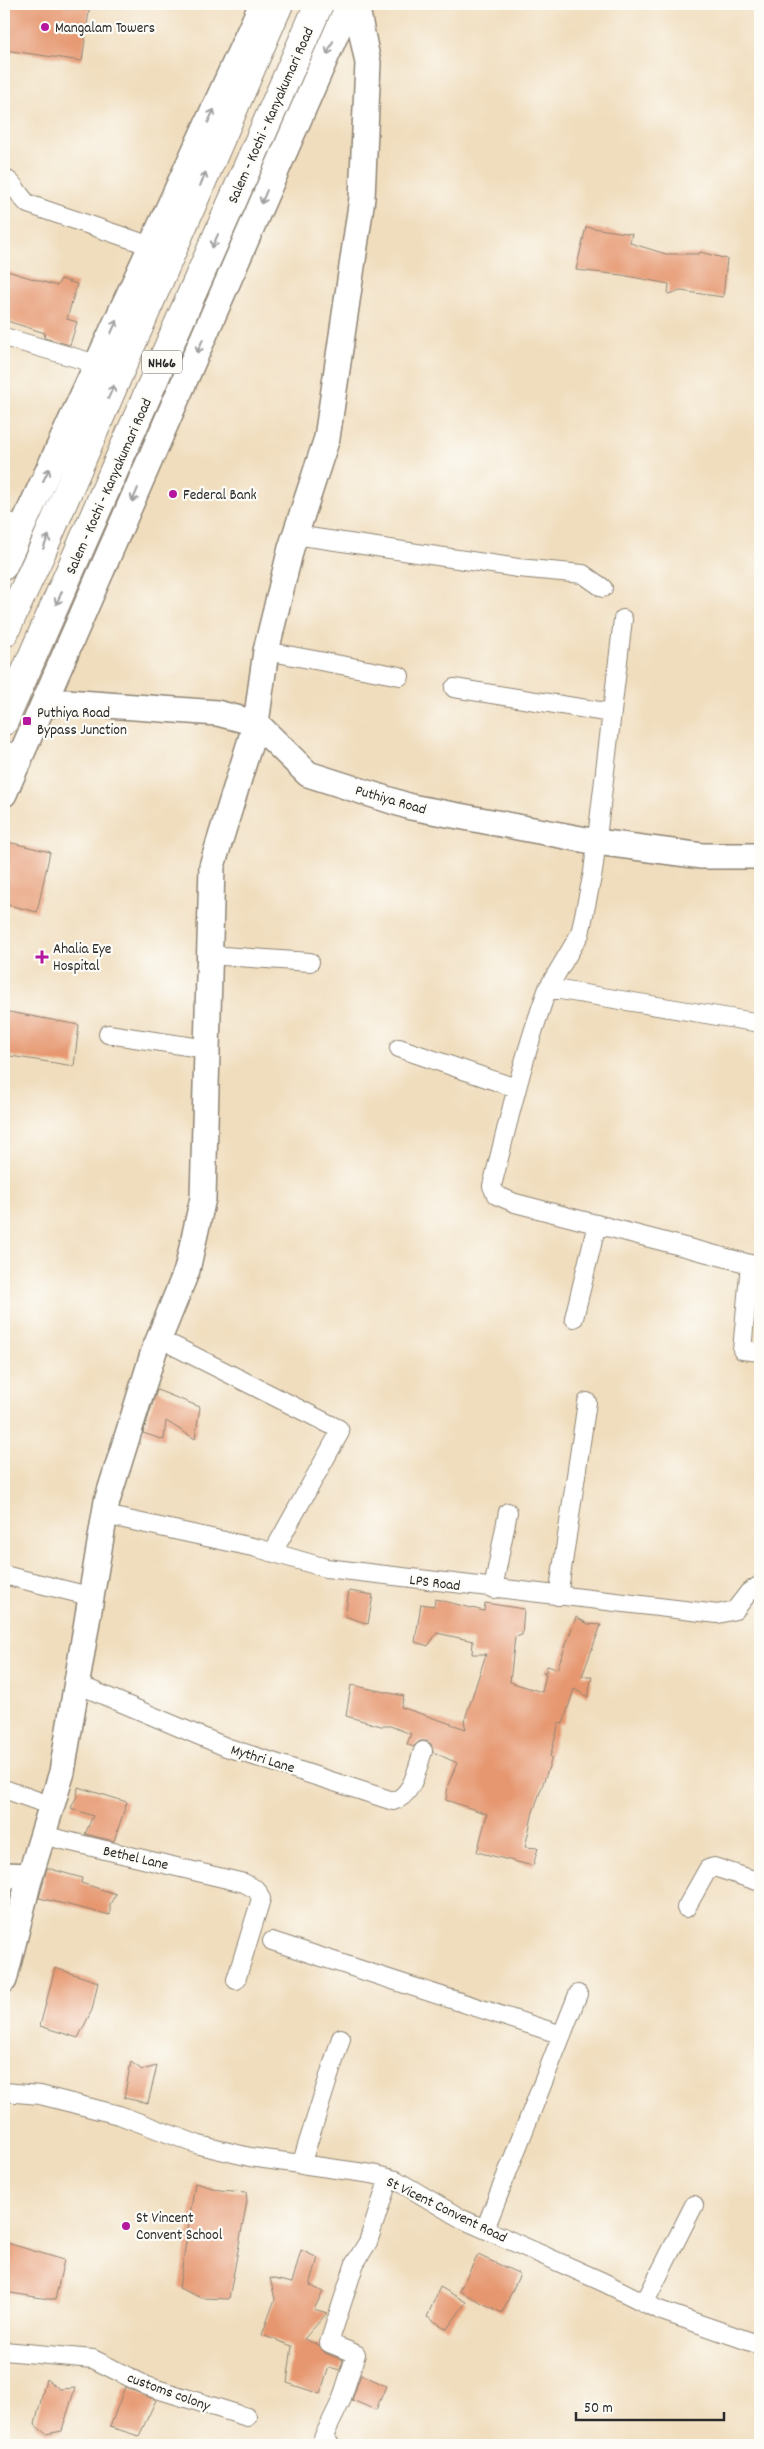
<svg xmlns="http://www.w3.org/2000/svg" width="764" height="2449" font-family="Dekko,sans-serif">
<rect width="100%" height="100%" fill="#fdfcf7"/>
<filter id="ink" filterUnits="userSpaceOnUse"><feTurbulence type="fractalNoise" baseFrequency=".02" numOctaves="2"/><feDisplacementMap in="SourceGraphic" scale="10" xChannelSelector="R" yChannelSelector="G"/><feConvolveMatrix kernelMatrix="1 2 1 2 8 2 1 2 1" color-interpolation-filters="sRGB"/></filter>
<filter id="wash" filterUnits="userSpaceOnUse"><feTurbulence type="fractalNoise" baseFrequency=".0096" numOctaves="4" result="noise"/><feDisplacementMap in="SourceGraphic" scale="20" xChannelSelector="R" yChannelSelector="G"/><feGaussianBlur stdDeviation="1.12" result="paint"/><feColorMatrix in="noise" values="0 0 0 0 0 0 0 0 0 0 0 0 0 0 0 0 0 1.4 0 .05"/><feComposite in="paint" operator="in"/></filter>
<g filter="url(#wash)">
<rect width="100%" height="100%" fill="#f0ddbd"/>
<g id="blocks">
<path fill="#e6976f" d="M4,4h86l-8,57 -78,-11z
M586,227l46,7 -2,9 36,11h33l1,-2 27,7 -4,38 -42,-6 -13,3 1,-10 -47,-9 -46,-5z
M4,270l53,16 4,-7 16,5 -10,35 10,3 -7,23 -26,-7 1,-5 -41,-13z
M4,841l46,11 -13,60 -33,-8z
M4,1011l75,14 -5,41 -70,-11z
M157,1390l43,17 -5,32 -29,-18 -2,19 -21,-7z
M349,1591l24,4 -5,29 -23,-8z
M435,1599l49,12 1,-8 39,6 -2,26 -7,2 -5,45 32,10 4,-18 -4,-2h4l1,-6 10,3 19,-52 12,7 13,1 -19,51h10l-4,21 -14,-8 -11,35 -4,-1 -9,34 2,1 -19,54 -8,35 13,1 -5,18 -56,-14 10,-38 -41,-14 2,-15 9,-22 -24,-11 -2,-8 -4,-3h-7l-7,6 -6,-3 4,-10 -21,-8h-9l-35,-10 5,-31 53,11 -3,11 65,22 -2,-7 22,-68h-14l1,-13 -36,-8 -9,13 -13,-4 6,-38 13,2z
M78,1787l49,15 -13,39 -29,-7 8,-18 -22,-8 6,-12z
M47,1868l35,10 -1,5 35,11 -6,10v11l-71,-17z
M55,1968l43,14 -6,28 -14,28 -38,-12z
M131,2062l11,8 15,-4 -9,37 -24,-5z
M195,2183l25,7 26,2 1,9 -18,98 -27,-1 -23,-10z
M4,2242l60,18 -9,40 -51,-8z
M301,2250l17,8 -8,27 13,7 -9,17 13,4 -23,26 15,6 6,8 18,7 -3,10 -11,-3 -9,27 -33,-11 5,-37 -30,-11 13,-36 -5,-21 22,5z
M478,2255l42,19 -18,39 -43,-22z
M440,2287l26,15 -19,27 -20,-12z
M361,2374l25,12 -10,24 -24,-10z
M46,2379l14,10 15,-1 -13,43 -16,3 -11,-9z
M125,2387l31,13 -17,36 -29,-9z"/>
</g>
</g>
<g filter="url(#ink)">
<use href="#blocks" fill-opacity="0" stroke="#8e8474" stroke-width="1"/>
<g fill="none" stroke-linecap="round" stroke-linejoin="round">
<defs>
<path id="street" d="M4,178c10,4 14,17 24,26l123,42
M4,337l93,27
M4,520l18,7
M295,535l223,33 65,6 20,14
M623,619l-30,253 -13,62 -32,54 212,35
M266,651l134,25
M454,688l158,25
M209,955l101,7
M548,988c-24,65 -39,131 -56,198l4,9 19,8 235,61 -8,86 18,2
M108,1034l99,15
M399,1048l117,40
M574,1318l23,-94
M174,1346l165,83 1,3 -67,120
M105,1515l152,33 69,20 392,46 17,-4 14,-18 11,-7
M4,1575l89,22
M493,1589l15,-77
M558,1596l29,-194
M77,1684l149,63 167,54c20,-5 24,-33 30,-50
M4,1789l48,17
M42,1835l202,48 13,7 4,9 -25,81
M686,1908l22,-39 6,-2 46,15
M272,1941l290,94
M4,2092l36,3 79,20 80,30 51,12 122,17 24,6 66,39 141,63 56,28 101,35
M301,2165l40,-127
M485,2229l93,-235
M645,2302l49,-97
M4,2351l89,8 54,27 100,31
M328,2445l1,-2 -6,-5 18,-37 15,-47 -27,-11 26,-80 13,-21 21,-64"/>
<path id="secondary" d="M4,567l258,-563
M43,706l23,-4 151,11 39,10 52,51 103,33 186,35 105,14h58
M4,794l345,-790
M4,1875l26,1
M4,1980l26,-104 32,-104 45,-271 47,-150 33,-81 16,-72 9,-332 44,-143 10,-72 25,-103 36,-110 35,-240 6,-135 -12,-59"/>
<path id="highway" d="M4,633l38,-82 237,-547
M4,721l315,-717
M4,755l14,6"/>
</defs>
<use href="#street" stroke="#8e8474" stroke-width="20"/>
<use href="#secondary" stroke="#8e8474" stroke-width="28"/>
<use href="#highway" stroke="#8e8474" stroke-width="30"/>
<use href="#street" stroke="#fff" stroke-width="18"/>
<use href="#secondary" stroke="#fff" stroke-width="25"/>
<use href="#highway" stroke="#fff" stroke-width="28"/>
</g>
<defs><path id="oneway-shaft" d="M-6 0H5M1.5-3L5.5 0L1.5 3" fill="none" stroke-width="1.6" stroke-linecap="round" stroke-linejoin="round" transform="scale(1.25)"/></defs>
<g stroke="#a0a0a0">
<use href="#oneway-shaft" transform="translate(330 48) rotate(114)"/>
<use href="#oneway-shaft" transform="translate(211 116) rotate(-65)"/>
<use href="#oneway-shaft" transform="translate(203 179) rotate(-67)"/>
<use href="#oneway-shaft" transform="translate(264 197) rotate(113)"/>
<use href="#oneway-shaft" transform="translate(215 241) rotate(114)"/>
<use href="#oneway-shaft" transform="translate(114 327) rotate(-65)"/>
<use href="#oneway-shaft" transform="translate(200 346) rotate(113)"/>
<use href="#oneway-shaft" transform="translate(111 392) rotate(-67)"/>
<use href="#oneway-shaft" transform="translate(46 475) rotate(-65)"/>
<use href="#oneway-shaft" transform="translate(135 495) rotate(113)"/>
<use href="#oneway-shaft" transform="translate(46 542) rotate(-67)"/>
<use href="#oneway-shaft" transform="translate(59 598) rotate(114)"/>
</g>
</g>
<g fill="#b5179e" stroke="#fdfcf7" stroke-width="2">
<circle cx="45" cy="27" r="5"/>
<circle cx="173" cy="494" r="5"/>
<rect x="22" y="716" width="10" height="10" rx="2.5"/>
<path d="M39.5 949.5h5v5h5v5h-5v5h-5v-5h-5v-5h5z"/>
<circle cx="126" cy="2226" r="5"/>
</g>
<g text-anchor="middle" stroke-width="4.5" stroke-linejoin="round" paint-order="stroke">
<rect fill="#fdfcf7" stroke="#6a6a68" stroke-width="1" x="142" y="350.5" width="40" height="23" rx="4"/>
<g font-size="14" font-weight="bold" fill="#2b2b2b">
<text x="162" y="367">NH66</text>
</g>
<g font-size="15" fill="#2b2b2b" stroke="#fdfcf7" text-anchor="start">
<text x="55" y="32">Mangalam Towers</text>
<text x="183" y="499">Federal Bank</text>
<text x="37" y="717">Puthiya Road<tspan x="37" dy="17">Bypass Junction</tspan></text>
<text x="53" y="953">Ahalia Eye<tspan x="53" dy="17">Hospital</tspan></text>
<text x="136" y="2222">St Vincent<tspan x="136" dy="17">Convent School</tspan></text>
</g>
<g font-size="15" fill="#2b2b2b" stroke="#fdfcf7">
<text transform="translate(270 115) rotate(-66)" y="5">Salem - Kochi - Kanyakumari Road</text>
<text transform="translate(108 486) rotate(-66)" y="5">Salem - Kochi - Kanyakumari Road</text>
<text transform="translate(391 799) rotate(16)" y="5">Puthiya Road</text>
<text transform="translate(435 1582) rotate(7)" y="5">LPS Road</text>
<text transform="translate(263 1758) rotate(17)" y="5">Mythri Lane</text>
<text transform="translate(136 1857) rotate(13)" y="5">Bethel Lane</text>
<text transform="translate(447 2209) rotate(26)" y="5">St Vicent Convent Road</text>
<text transform="translate(169 2391) rotate(20)" y="5">customs colony</text>
</g>
</g>
<rect width="764" height="2449" fill="none" stroke="#fdfcf7" stroke-width="20"/>
<path d="M576 2412v8h148v-8" fill="none" stroke="#2b2b2b" stroke-width="2.5"/>
<text x="584" y="2412" font-size="15" fill="#2b2b2b" stroke="#fdfcf7" stroke-width="4" paint-order="stroke">50 m</text>
</svg>
